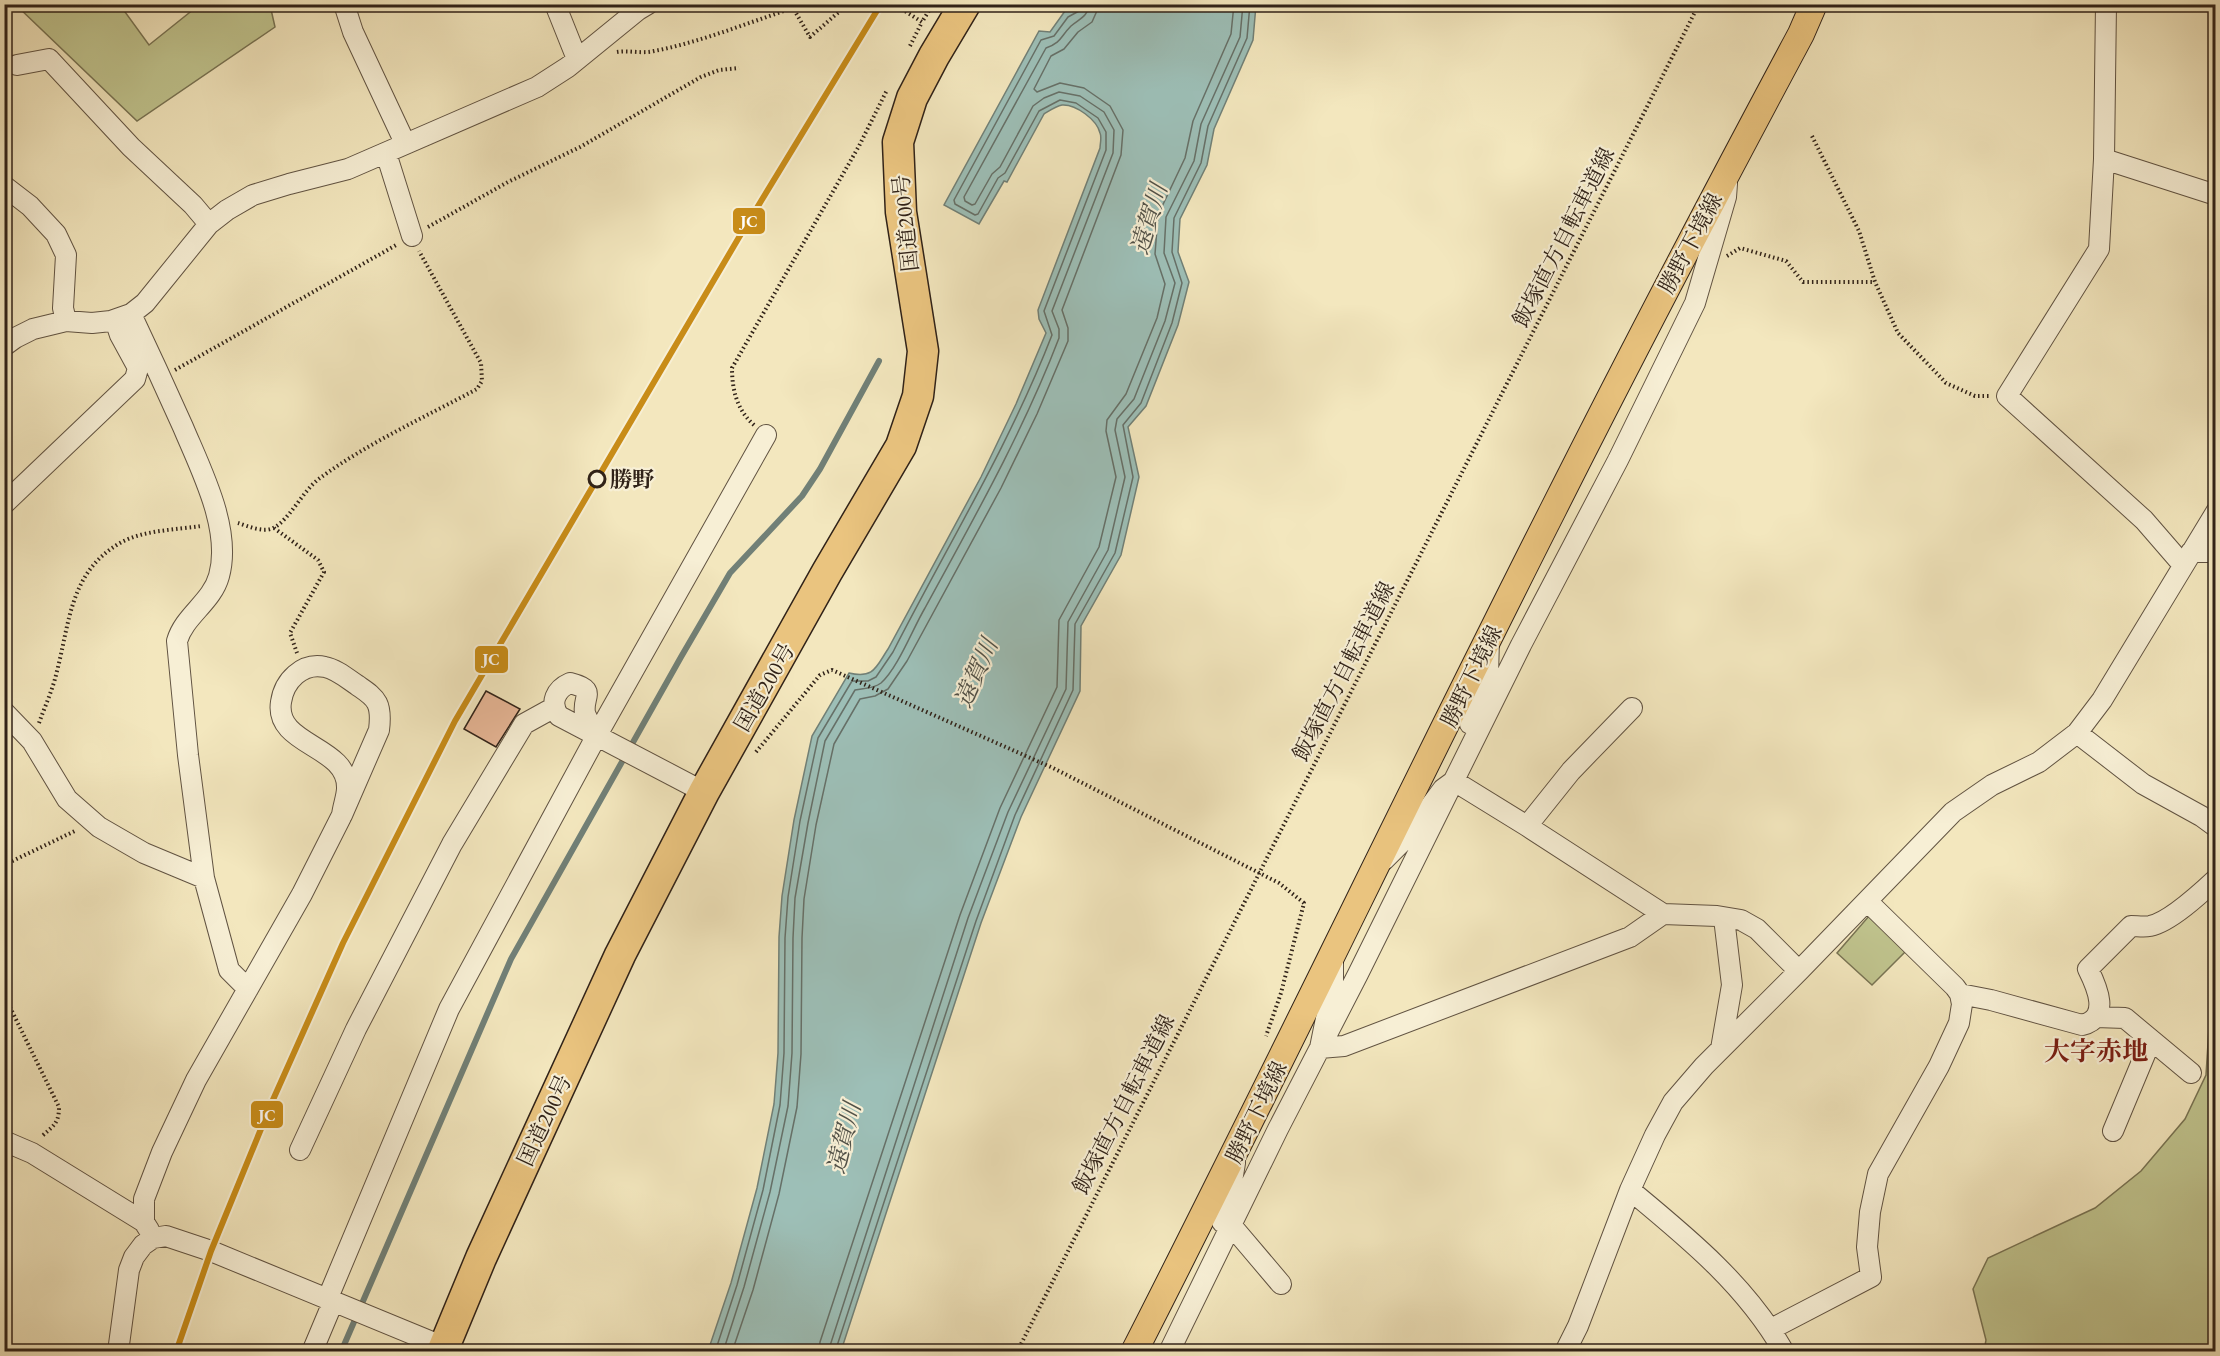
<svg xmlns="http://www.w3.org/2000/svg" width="2220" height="1356" font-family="'EB Garamond','Noto Serif JP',serif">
<rect width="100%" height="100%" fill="#f3e7be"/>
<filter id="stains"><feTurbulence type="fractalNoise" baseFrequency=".00333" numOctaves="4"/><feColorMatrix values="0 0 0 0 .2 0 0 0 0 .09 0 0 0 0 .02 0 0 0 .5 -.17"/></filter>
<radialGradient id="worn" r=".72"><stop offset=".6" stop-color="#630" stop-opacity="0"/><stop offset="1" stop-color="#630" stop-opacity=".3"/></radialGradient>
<path fill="#c0c48e" stroke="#787353" stroke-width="1.5" d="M16,5h104l29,40 50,-40h71l5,22 -138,94z
M1869,916l37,35 -34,34 -35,-32z
M2215,1013v338h-231l2,-11 -13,-51 15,-31 107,-50 46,-37 44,-52 21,-44 3,-47z"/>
<path fill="#9dbfb7" stroke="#718077" stroke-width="1.5" d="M1078,4l178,1 -3,35 -39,89 -7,36 -27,54 -2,33 11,30 -11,43 -32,81 -18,21 11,50 -18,78 -40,71 -1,65 -59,126 -40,106 -140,428h-133l23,-68 26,-95 17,-84 4,-51 1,-116 3,-41 12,-76 18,-84 37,-63c25,6 27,-6 39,-24l93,-172 35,-73 30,-71 -7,-14 -1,-9 62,-162c0,-4 2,-11 0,-15 -3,-13 -24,-29 -38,-28 -6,1 -13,6 -18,9l-37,68 -3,-1 -25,43 -35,-19 95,-174 11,1 15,-21 6,-1z"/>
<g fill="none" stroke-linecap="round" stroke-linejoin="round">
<path stroke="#667068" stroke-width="1.5" d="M715,1352l22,-67 26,-95 17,-85 4,-52 1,-115 3,-41 12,-76 18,-83 34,-57h16l8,-4 17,-25c54,-106 116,-206 159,-317l-8,-24 62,-161v-18l-8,-14 -22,-15 -16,-3 -21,11 -34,62 -7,5 -20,36 -3,1 -20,-11 -1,-4 87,-160 13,-4 14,-19 11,-6 2,-7
M723,1352l21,-65 26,-95 18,-86 4,-53 1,-115 2,-40 13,-75 17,-82 30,-51c9,-2 18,-1 26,-7 17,-15 32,-55 44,-75 48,-88 98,-176 134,-270v-9l-7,-18 61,-158 1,-23 -10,-18 -24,-16 -21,-4 -15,6 -11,8 -33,61 -8,7 -17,30 -3,1 -7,-4 -1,-4 82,-149c16,-6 14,-11 25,-22 8,-7 17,-9 18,-22
M732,1352l21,-62 26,-96 18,-87 4,-53 1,-116 2,-39 12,-74 18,-81 26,-45 15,-3 13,-7 19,-28 94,-173 36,-74 31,-73v-13l-6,-18 59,-155 2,-25 -13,-24 -26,-18 -24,-5 -23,9 -3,-3 17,-33 13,-7 14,-17 14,-10 4,-9 2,-9
M819,1352l1,-10 140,-427 40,-107 57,-121 2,-67 40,-73 17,-70 -10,-46 1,-11 19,-26 31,-76 8,-34 -10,-30 3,-39 27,-57 8,-37 38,-87 3,-30
M828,1352l140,-434 40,-106 58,-123 2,-67 40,-72 17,-73 -10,-47 2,-11 17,-20 31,-78 10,-38 -11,-30 2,-36 28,-56 7,-37 39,-87 3,-33
M835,1352l141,-431 39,-106 58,-125 2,-66 40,-71 18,-76 -10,-52 18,-22 31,-80 10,-40 -10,-31 2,-34 27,-55 7,-37 39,-88 3,-34"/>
<path stroke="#718077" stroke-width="6" d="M341,1352l170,-393 170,-302 49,-84 72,-77 18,-27 59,-108"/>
</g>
<path fill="#e7b696" stroke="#302218" stroke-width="1.5" d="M486,691l34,18 -24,38 -32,-18z"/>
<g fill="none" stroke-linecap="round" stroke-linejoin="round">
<defs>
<path id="minor" d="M344,4l9,28 52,111
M555,4l22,55
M2106,4l-2,155 -5,90 -92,147 137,124 39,45
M17,65l32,-6 82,88 62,58 16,19
M386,153l26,83
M2104,159l112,36
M4,186l26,20 26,28 10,21 -3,53 3,13
M131,314c18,38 35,75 52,113 18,43 49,102 36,149 -7,26 -35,40 -42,65l11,114 16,123 25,92 19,19
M4,346l11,-8 18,-9 33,-8 26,2 19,-2 20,-7 14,-11 64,-79 18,-14 26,-15 36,-11 59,-15 189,-82 31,-20 70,-57 10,-6
M4,504l131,-125 3,-11 -18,-33 -5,-15
M2191,552h25
M4,712l28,29 35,58 32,28 45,26 60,25
M1470,724l18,-48 1,-37
M2077,733l66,51 58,32 15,11
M597,735c-4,-7 -10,-15 -12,-22 -3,-17 13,-23 -15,-30 -14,6 -21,20 -11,33l145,76
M1527,826l44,-55 61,-63
M1384,860l24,-24 35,-47 11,-8 73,45 136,88 54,2 24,4 16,9 42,42
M1333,956v28l-13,64 24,-2 286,-109 33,-23
M1960,994l31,6 91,25c29,-7 15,-38 6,-56l43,-43c6,0 13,1 19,0 20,-4 51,-33 66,-47
M2096,1017l29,1 66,55
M1721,1049l11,-64 -8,-67
M2113,1131l38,-91
M4,1141l28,12 112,69 5,8
M300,1150l56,-121 96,-185 72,-120 29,-16
M1630,1190c58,48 116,95 154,162
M144,1222v-23l18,-47 34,-72 106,-186 40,-79 37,-85c1,-8 2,-19 -2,-27 -4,-8 -13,-13 -20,-18 -9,-6 -21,-16 -32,-18 -23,-5 -41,14 -44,35 -7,44 67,43 66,86 0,8 -4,18 -5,27
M1222,1222l7,-22 6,-37
M1231,1225l50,59
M327,1300l122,-291 148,-274 169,-300
M1771,1329l100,-52 -4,-30 3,-35 8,-38 61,-108 20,-43 3,-19 -2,-10 -5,-7 -88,-86
M118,1352l11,-82 5,-13 9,-12 10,-7 13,-2 45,15 233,96
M312,1352l21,-50
M1169,1352l109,-223 80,-155 163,-329 97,-185 77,-157 31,-106 1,-13
M1565,1352l13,-26 52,-136 25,-55 18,-33 31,-36 95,-95 154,-159 39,-27 47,-23 38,-29 25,-33 114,-188"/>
<path id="major" d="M1134,1352c143,-280 278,-564 420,-844 80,-159 163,-317 247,-474l13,-30"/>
<path id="highway" d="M442,1352l39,-94 139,-303 84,-163 123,-220 74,-126 17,-50 5,-45 -22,-139 -3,-70 14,-44 22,-42 31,-52"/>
</defs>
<use href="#minor" stroke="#615342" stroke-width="22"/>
<use href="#major" stroke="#302218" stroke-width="28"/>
<use href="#highway" stroke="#302218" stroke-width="33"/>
<path stroke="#302218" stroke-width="4" stroke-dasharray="1.5 3" stroke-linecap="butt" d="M894,4l28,18 11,-18
M910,46l12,-24
M617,52c12,-2 25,2 37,-1 47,-9 93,-28 139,-43l17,29 38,-33
M1812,136l47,95 16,51 23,51 48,50 29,13h16
M428,227l80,-45 72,-35 121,-70 18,-7 20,-2
M1727,256l13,-8 46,13 17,21h72
M175,370l223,-126
M754,425c-17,-15 -22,-35 -22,-57l127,-222 28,-56
M238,523c10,3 25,10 35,5 16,-7 30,-38 47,-50 48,-35 105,-61 157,-89l5,-8 -1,-18 -62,-112
M274,528l44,32 6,12 -34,61 7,20
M39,723c6,-17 14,-34 18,-52 13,-50 13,-99 63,-128 23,-13 55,-13 81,-17
M756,752l64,-77 12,-5 221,98 226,115 25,20 -23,90 -15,43
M4,865l73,-35
M4,995l55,112c0,17 -6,19 -18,30
M1017,1352l682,-1348"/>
<use href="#minor" stroke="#f7efd5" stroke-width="20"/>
<use href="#major" stroke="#eac47f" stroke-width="26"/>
<use href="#highway" stroke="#eac47f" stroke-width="30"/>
<defs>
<path id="rail-1" d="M176,1352l35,-101 61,-149 71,-159 112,-222 283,-482 143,-235"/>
</defs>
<use href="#rail-1" stroke="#f7efd5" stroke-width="10"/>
<use href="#rail-1" stroke="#c88c18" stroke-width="6"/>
</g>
<circle fill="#f7efd5" stroke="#302218" stroke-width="3" cx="597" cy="479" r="8"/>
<g text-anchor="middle" stroke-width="4.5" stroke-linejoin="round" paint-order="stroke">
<g font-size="22" fill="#302218" stroke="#f7efd5">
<text transform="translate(905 223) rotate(-96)" y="8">国道200号</text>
<text transform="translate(1563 237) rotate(-63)" y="8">飯塚直方自転車道線</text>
<text transform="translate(1690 243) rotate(-62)" y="8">勝野下境線</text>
<text transform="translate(1343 671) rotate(-63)" y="8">飯塚直方自転車道線</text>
<text transform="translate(1471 676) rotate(-64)" y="8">勝野下境線</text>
<text transform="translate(764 687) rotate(-60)" y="8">国道200号</text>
<text transform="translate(1123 1104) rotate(-63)" y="8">飯塚直方自転車道線</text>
<text transform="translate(1256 1112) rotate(-64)" y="8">勝野下境線</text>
<text transform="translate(544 1120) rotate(-65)" y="8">国道200号</text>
</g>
<g font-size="22" font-weight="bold" fill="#302218" stroke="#f7efd5" text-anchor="start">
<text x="610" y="487">勝野</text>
</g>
<g font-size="24" font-style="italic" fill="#515148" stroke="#f7efd5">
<text transform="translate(1149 219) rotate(-73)" y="8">遠賀川</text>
<text transform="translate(976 673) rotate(-66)" y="8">遠賀川</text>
<text transform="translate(844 1138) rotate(-76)" y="8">遠賀川</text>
</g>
<g font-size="26" font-weight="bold" fill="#7a1f14" stroke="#f7efd5">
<text x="2096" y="1060">大字赤地</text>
</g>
</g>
<g stroke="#f7efd5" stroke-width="2">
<rect x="732" y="207" width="34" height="28" rx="6" fill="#c88c18"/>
<rect x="474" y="645" width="35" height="29" rx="6" fill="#c88c18"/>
<rect x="250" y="1100" width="34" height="29" rx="6" fill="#c88c18"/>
</g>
<g font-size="16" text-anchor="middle" font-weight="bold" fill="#fff">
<text x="749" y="227">JC</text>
<text x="491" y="665">JC</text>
<text x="267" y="1121">JC</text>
</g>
<rect width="2220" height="1356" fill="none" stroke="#f3e7be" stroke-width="24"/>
<rect x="6" y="6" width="2208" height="1344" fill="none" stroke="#302218" stroke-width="3"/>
<rect x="12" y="12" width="2196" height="1332" fill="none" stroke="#302218" stroke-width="1.5"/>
<rect width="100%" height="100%" filter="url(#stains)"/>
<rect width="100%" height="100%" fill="url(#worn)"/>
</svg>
